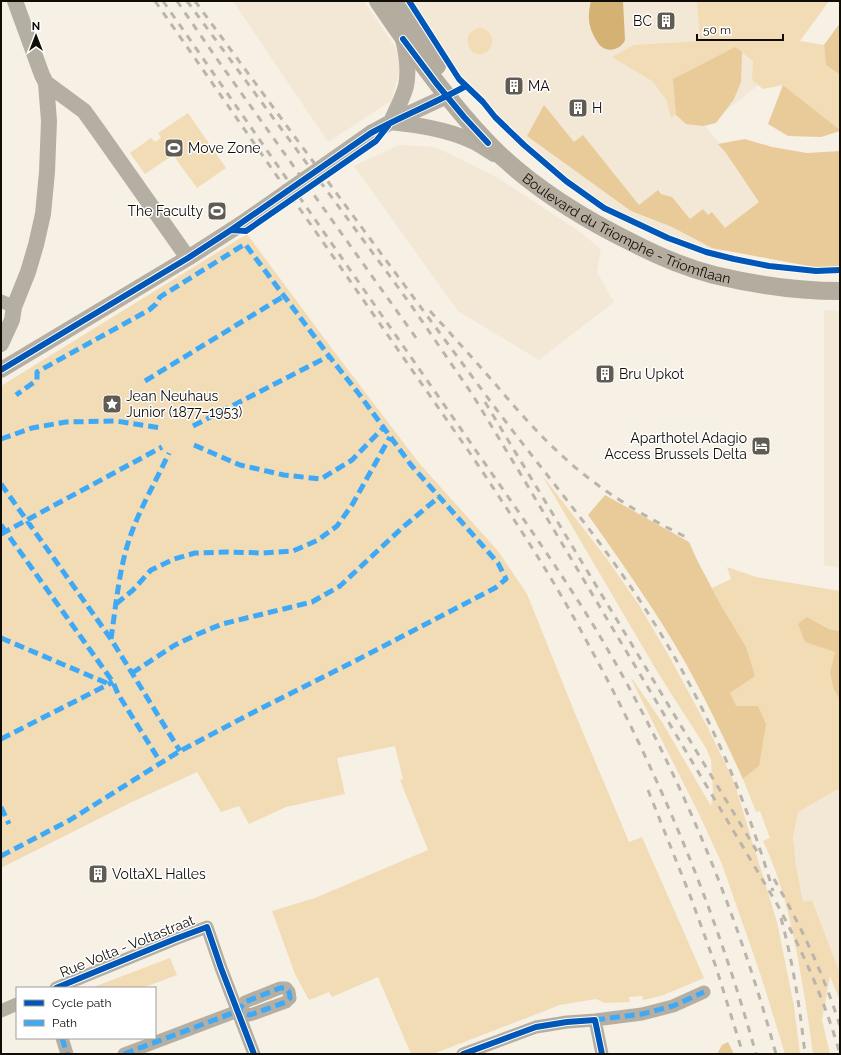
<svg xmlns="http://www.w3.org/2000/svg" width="841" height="1055" font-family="Raleway,sans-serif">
<rect width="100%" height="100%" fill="#f6f0e5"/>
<path fill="#f3e8d5" d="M233,1h131l39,58 -12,42 -63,41z
M412,1h416l-50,68 -72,58 67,83 -54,44 -51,-19 -44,-20 -19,-11 -22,-13 -39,-28 -19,-20 -30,-28 -14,-17 -22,-23 -30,-49z
M399,145l36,2 60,29 85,56 21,17 -4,23 17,30 -75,58 -81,-49 -104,-145z
M824,310l16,1v257l-16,-3z
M840,789v184l-28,-73 -9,2 -7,-36 -3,-28 5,-26z"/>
<path fill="#f2dcb6" d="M697,1h132l-29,40 24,4 2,20 14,10v55l-57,-45 -20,4 -11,-9 1,-19 -18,-14 -62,32 3,36 -5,3 -5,-19 -14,-18 -40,-24 22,-12 66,-4z
M480,27c2,1 4,1 6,3 10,6 7,23 -5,24 -3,1 -6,-1 -9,-2 -8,-12 -5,-20 8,-25z
M188,113l38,55 -29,20 -24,-33 -28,19 -15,-21 21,-15 4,4 6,-4 -3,-5z
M247,234l86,116 86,113 79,88 29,43 47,117 55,131 13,-5 62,141 -43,18 -18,4 -1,-4 -13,1 1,5 -25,1 -9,-4 -36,6 -127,49h-22l-33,-77 -46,20 -3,-5 -20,8 -14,-26 -23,-63 43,-13 113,-48 -28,-70 3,-1 -8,-33 -58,12 8,36 -59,13 -37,17 -10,-18 -18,6 -24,-40 -65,30 -131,66v-482z
M542,475l65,84 32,46 30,51 39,72 26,54 43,140 17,84 6,48h-15l-23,-75 -40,-115 -23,-50 -68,-135 2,1 29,42 49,84 2,-15 -2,-31 -5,-12 -48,-75z
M727,567l29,10 84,14v40l-11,-2 -22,-12 -1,25 30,10 -6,21 4,17 6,10v89l-5,2 -37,21 -5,26 3,28 7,36 9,-2 28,73v28l-10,-25 -8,44 8,34h-17c-3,-24 -7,-48 -11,-72 -8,-48 -18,-97 -39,-141l7,-3 -10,-27 -4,1 -13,-33 16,-13 -29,-73 -7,-84 -11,-21 19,-9z
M170,958l7,17 -35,13h-51z"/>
<path fill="#e8cb99" d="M840,23v52l-14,-10 -2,-20z
M735,47l7,5 -1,30 -7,17 -18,24 -13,3 -17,-2 -10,-9 -3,-36z
M783,85l57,45v1l-19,6 -33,-1 -20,-12z
M544,105l30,37 9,-7 56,70 19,-15 3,4 11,3 18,22 13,-10 5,6 4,-3 13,16 34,-26 -33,-49 -8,-9 27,-5 27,8 35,6 33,-2v116l-21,1 -107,-20 -40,-21 -41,-16 -104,-75z
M605,495l84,47 9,20 25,47 23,38 9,29 -25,17 6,13h22l8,18 -7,42 -16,13c-18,-39 -37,-79 -58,-117 -29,-51 -63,-99 -97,-147z
M807,617l22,12 11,2v69l-6,-10 -4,-17 5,-21 -30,-10 -7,-18z
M728,1042l6,12h-17l5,-9z"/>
<path fill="#d4b274" d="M591,1h32l2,39c-3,8 -15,13 -23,7 -5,-3 -11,-16 -12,-21 -2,-8 -1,-17 1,-25z"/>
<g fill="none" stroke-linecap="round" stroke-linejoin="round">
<path stroke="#b5afa3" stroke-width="13" d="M1,301l13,6
M56,988l119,-49 32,-12 14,41 33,86
M1,1011l16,-7
M595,1020l7,34
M62,1038l5,16
M124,1054l114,-43 7,-9 35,-14h6l3,4 1,6 -4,4 -36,13 -12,-4
M463,1054l73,-27 31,-5 28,-2 47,-6 31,-8 31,-14"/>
<path stroke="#b5afa3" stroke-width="16" d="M46,83l38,28 13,18 91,129
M391,122c26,3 54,7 79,18 8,3 16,9 24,14
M391,122c5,-12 12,-24 15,-36 3,-15 1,-31 -3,-47
M371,133l20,-11 56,-26
M1,344l11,-24 2,-13 14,-35 8,-27 7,-31 4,-42 2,-51 -3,-38 -4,-8 -27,-74
M1,370l187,-112 53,-34"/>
<g stroke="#b4ac9f" stroke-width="18">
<path id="s1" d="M378,1c33,49 68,98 109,141 41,43 93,75 146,101 25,13 54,25 81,32 42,10 83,16 126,16"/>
<path d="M394,1l43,65"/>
</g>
<path stroke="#bab4aa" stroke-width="3" stroke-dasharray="7 7" stroke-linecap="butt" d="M155,1l317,455c40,60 80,120 114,184 72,131 130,270 170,414
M163,1l355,510c27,40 55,80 80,122 78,131 138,274 178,421
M177,1l40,58 202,283
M187,1l205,278 21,29 59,86 48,79 257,431c26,48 48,97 63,150
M195,1c96,131 193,262 290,393 55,75 117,145 166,224 54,85 94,177 122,273
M430,311c23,25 45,50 67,75 26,31 53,61 85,87 34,27 69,47 108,66
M485,402l273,451
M648,790l43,108 25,69 27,87
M774,879c27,47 50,96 66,147
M781,918c12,45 19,90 24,136"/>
<path stroke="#b5afa3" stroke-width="16" d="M241,224l130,-91"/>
<path stroke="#3fa9f5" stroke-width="5" stroke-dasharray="10 5" stroke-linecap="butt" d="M145,381l139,-85
M193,426l136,-70
M1,439l31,-11 34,-6 50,-1 45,7
M194,445l46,20 44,10 37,4 31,-19 32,-33
M1,484l110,155 69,112
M1,525l112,157 5,12 43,69
M1,534l161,-87
M116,604l17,-14 18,-20 23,-11 21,-6 33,-1 34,1 31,-2 25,-11 19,-14 15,-21 38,-68
M1,638l108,46
M111,639c5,-34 8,-70 19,-102 10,-29 26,-56 39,-84
M132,673l43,-28 23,-11 24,-10 90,-22 28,-16 63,-59 36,-30
M1,739l112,-57
M1,807l8,17
M1,856l69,-36 110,-69 72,-38 101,-51 142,-74 11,-9 -8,-16 -87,-98 -52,-71 -30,-38 -84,-112 -85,53 -4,7 -7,6 -112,62v8l-21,15
M595,1020l47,-6 31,-8 31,-14
M62,1038l5,16
M124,1054l114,-43 7,-9 35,-14h6l3,4 1,6 -4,4 -36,13 -12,-4"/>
<defs>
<path id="cycleway" d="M409,1l50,78 24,23 12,15 29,28 42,36 38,27 64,30 38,14 28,7 35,7 47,5 24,-1
M403,39l33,44 28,34 24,26
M231,230l15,1 130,-90 12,-15
M1,370l187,-112 43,-28 140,-97c31,-17 64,-30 95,-47
M56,988l119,-49 32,-12 14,41 33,86
M463,1054l73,-27 31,-5 28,-2 7,34"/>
</defs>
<use href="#cycleway" stroke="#fff" stroke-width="8"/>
<use href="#cycleway" stroke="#0057b8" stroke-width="6"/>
</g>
<defs>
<symbol id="building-square" viewBox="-11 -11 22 22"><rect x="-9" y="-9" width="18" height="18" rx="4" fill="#605c54" stroke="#fff"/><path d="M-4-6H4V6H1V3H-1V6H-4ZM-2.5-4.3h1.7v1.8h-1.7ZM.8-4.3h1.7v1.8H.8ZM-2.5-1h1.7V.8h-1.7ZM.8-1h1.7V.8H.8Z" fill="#fff"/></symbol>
<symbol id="stadium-square" viewBox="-11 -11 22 22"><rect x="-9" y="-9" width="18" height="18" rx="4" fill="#605c54" stroke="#fff"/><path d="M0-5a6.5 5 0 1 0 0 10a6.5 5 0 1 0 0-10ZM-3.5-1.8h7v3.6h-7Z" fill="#fff"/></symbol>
<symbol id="sight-square" viewBox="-11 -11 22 22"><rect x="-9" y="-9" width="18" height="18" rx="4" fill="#605c54" stroke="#fff"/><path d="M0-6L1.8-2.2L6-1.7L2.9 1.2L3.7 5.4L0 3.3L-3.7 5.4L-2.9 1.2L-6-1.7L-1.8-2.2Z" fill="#fff"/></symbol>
<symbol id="hotel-square" viewBox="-11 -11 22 22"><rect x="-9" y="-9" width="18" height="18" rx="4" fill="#605c54" stroke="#fff"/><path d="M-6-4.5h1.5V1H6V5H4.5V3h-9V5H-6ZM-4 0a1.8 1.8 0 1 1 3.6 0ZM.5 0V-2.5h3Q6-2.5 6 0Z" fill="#fff"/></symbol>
</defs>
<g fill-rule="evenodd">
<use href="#building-square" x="655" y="10" width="22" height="22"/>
<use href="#building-square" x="503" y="75" width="22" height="22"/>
<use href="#building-square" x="567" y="97" width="22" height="22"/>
<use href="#stadium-square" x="163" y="137" width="22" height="22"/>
<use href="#stadium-square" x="206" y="200" width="22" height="22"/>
<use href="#building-square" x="594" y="363" width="22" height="22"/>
<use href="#sight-square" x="101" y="393" width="22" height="22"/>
<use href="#hotel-square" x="750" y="435" width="22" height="22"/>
<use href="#building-square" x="87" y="863" width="22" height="22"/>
</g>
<g text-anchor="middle" stroke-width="3" stroke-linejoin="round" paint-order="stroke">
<g font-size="14" fill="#100c06" stroke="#fff" text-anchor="start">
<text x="652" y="26" text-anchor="end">BC</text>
<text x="528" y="91">MA</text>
<text x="592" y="113">H</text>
<text x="188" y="153">Move Zone</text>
<text x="203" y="216" text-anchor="end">The Faculty</text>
<text x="619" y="379">Bru Upkot</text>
<text x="126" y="401">Jean Neuhaus<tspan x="126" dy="16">Junior (1877–1953)</tspan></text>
<text x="747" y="443" text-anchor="end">Aparthotel Adagio<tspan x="747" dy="16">Access Brussels Delta</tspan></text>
<text x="112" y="879">VoltaXL Halles</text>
</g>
<g font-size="14" fill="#100c06" stroke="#fff">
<text dy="5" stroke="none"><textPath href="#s1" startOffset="345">Boulevard du Triomphe - Triomflaan</textPath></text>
<text transform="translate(127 946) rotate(-22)" y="5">Rue Volta - Voltastraat</text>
</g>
</g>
<rect width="841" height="1055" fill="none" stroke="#100c06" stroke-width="4"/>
<rect x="16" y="987" width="140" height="52" fill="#ffffff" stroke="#9f9e9b"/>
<rect x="24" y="1000" width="20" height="6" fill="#0057b8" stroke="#9f9e9b"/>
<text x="52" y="1007" font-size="12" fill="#100c06">Cycle path</text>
<rect x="24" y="1020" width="20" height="6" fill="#3fa9f5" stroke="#9f9e9b"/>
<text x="52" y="1027" font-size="12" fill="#100c06">Path</text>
<g transform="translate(36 36)" stroke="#ffffff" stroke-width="3" paint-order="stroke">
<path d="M0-3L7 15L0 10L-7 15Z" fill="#100c06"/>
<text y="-6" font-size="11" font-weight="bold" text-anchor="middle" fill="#100c06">N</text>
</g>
<path d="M697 34v6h86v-6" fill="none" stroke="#100c06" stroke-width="2"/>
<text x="703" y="34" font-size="12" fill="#100c06" stroke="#ffffff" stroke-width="3" paint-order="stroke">50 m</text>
</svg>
